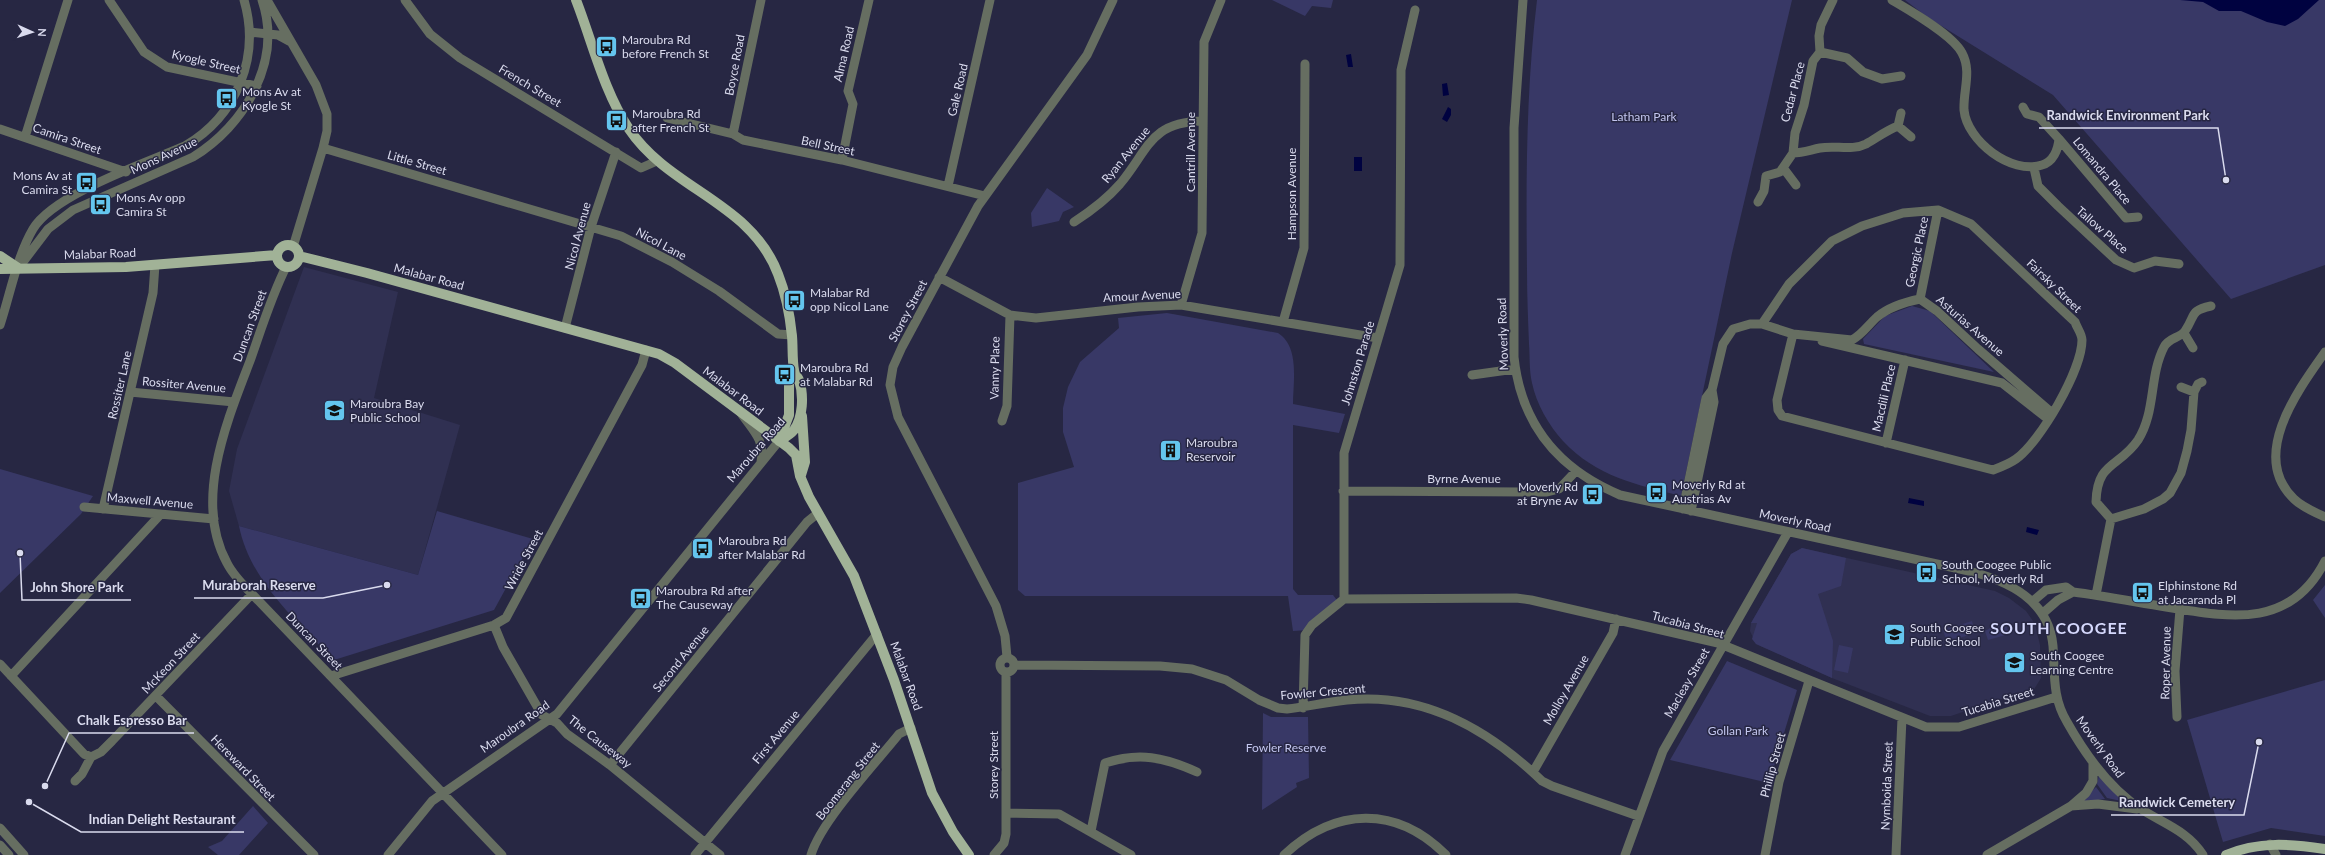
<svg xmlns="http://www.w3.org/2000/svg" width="2325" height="855" font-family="Lato,sans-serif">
<rect width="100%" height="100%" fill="#272743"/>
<path fill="#303052" d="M304,267l94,25 -24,106 86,27 -42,150 -179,-49 -10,-35 8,-42z
M1802,548l193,43 14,7 17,13 9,13 5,21 1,33 -8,13 -35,9 -47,16h-21l-98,-38 -76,-34 -6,-13 1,-8 40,-69z"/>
<path fill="#383866" d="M1272,0h61l-2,8 -19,-2 -7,10z
M1537,0h255l-60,253 -51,243c-46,-12 -84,-19 -118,-55 -14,-15 -27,-38 -31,-58 -3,-13 -2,-27 -3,-39 -1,-25 -2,-49 -2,-73 -1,-90 -1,-181 10,-271z
M1905,0h420v265l-94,34 -178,-204 -126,-78z
M1047,188l27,19 -11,5 -4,9 -27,6 -1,-14z
M1912,306l18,5 64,61 -130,-28 -1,-5 22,-23z
M1167,313l111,20c22,14 15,49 15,71l52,10 -6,19 -46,-8v164l5,6h35l6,8 -31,27 -15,1 -5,-35h-263l-7,-6v-107l56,-16 -11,-35v-24l5,-21 12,-25 39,-34 -1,-10z
M0,469l93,27 -12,18 -81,79z
M437,511l96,28 -39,71 -160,50c-37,-39 -84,-79 -95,-134l179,49z
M1802,548l44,10 -5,28 -23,8 15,47 -1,37 -76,-34 -4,-5 5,-16h-6l40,-69z
M2325,585v33l-12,-18z
M1972,621l3,12 -28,9 -4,-12z
M2006,625l3,9 -21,6 -3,-9 9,-5z
M1839,645l14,3 -5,25 -14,-3z
M1727,661l70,29 -28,93 -99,-23z
M2325,680v156l-54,-8 -48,14 -36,-122z
M1263,713l8,4h37l1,61 -13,5 1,4 -35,23z
M2099,775l27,27 -19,-4 -10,-14z
M2096,787l9,12 -25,3z
M253,806l15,17 -29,32h-21l-10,-8 14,-6z"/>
<path fill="#000240" d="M2180,0h139l-21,19 -13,7 -18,-4 -26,-11h-22l-16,-9z
M1351,54l2,13h-5l-2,-12z
M1447,83l2,12 -6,1 -1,-12z
M1448,107l3,2v6l-4,7 -5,-3z
M1354,157h8v14h-8z
M1909,498l15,3v5l-16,-3z
M2027,527l12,3 -2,5 -11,-3z"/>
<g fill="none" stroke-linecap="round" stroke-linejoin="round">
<path stroke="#666e61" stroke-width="9" d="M109,0l35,52 23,15 90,19
M267,0l49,85 11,29v17l-4,17 -30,99
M405,0l25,34 30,24 181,110 16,-7
M1523,0l-9,128v229c7,67 44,112 106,138l349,76c39,10 80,29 84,75 2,28 -1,51 14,76 18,32 43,67 74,87 23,15 47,22 62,46
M1892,0c17,10 61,35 70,53 10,18 1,38 2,57 3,31 47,65 78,55 11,-3 16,-15 17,-26l-20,-22 -12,-3 -4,-7
M250,32l28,3 11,6
M1820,52l27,6 16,14 19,7 19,-3
M667,118l66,16 10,6 99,20 143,36
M1898,126l3,-13
M0,129l126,43
M733,134l28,-134
M25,137l43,-137
M2059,139l67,79 12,-1
M323,148l298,88 51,26 47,29 59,43 14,1
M1793,153c10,0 17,-3 27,-5 15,-3 32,3 46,-4 11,-6 19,-13 32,-18l13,11
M842,160l11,-56 -5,-13 21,-91
M2034,168l4,18 20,20 58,54 18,8 21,-7 24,3
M1784,169l12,16
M948,186l42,-186
M1758,202l6,-11 2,-15 14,-4 13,-19 2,-20 9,-28 9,-44 7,-9 -1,-16 2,-11 12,-25
M1074,222c17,-11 33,-23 46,-38 29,-35 30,-62 83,-63
M23,262l25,-33 25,-19 120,-53c51,-31 90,-95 69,-157
M286,267c-15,30 -25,63 -36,94 -23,60 -57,140 -23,202 6,12 16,22 25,31l250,261
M939,277l71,38 26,3 102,-11 43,-2 197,33
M1920,299l18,-89
M1181,305l21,-72 2,-191 17,-42
M1283,322l21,-74 1,-184
M1762,324l27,-40 43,-43 30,-15 41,-13 35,-3 33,14 104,98c2,6 7,12 7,18 0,30 -42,102 -66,119 -7,5 -15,8 -23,11l-211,-54 -4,-6 -1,-10 16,-66
M0,325c10,-30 17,-69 33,-96 21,-35 113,-66 152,-83 51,-30 76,-88 59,-146
M565,328l26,-101 25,-75
M2184,333l9,15
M1822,341l180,42 46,36
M2325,352c-27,38 -76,104 -31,147 8,8 20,13 31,18
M1472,375l43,-6
M2181,387l13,5
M130,392l104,10
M741,413c12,18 24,26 20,49
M1002,421l5,-15 3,-91
M1886,443l19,-83
M1343,491l204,1 12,-3 17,-18
M84,507l130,12
M103,509l50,-216 2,-28
M1683,509l23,-111 6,-8
M1691,511l23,-109 -2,-12 11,-46 10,-15 17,-5h12l31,10 59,6c11,-6 16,-15 25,-23 12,-10 28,-15 43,-18l17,12 41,38 74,64
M2111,519l33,-10 19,-10 7,-6 11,-20 6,-22 4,-21 3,-38 4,-8 4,-2
M2096,595l15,-76 -15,-17c1,-41 23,-34 42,-62 18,-28 11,-64 26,-93 4,-9 16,-9 21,-16 11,-16 4,-20 26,-25
M1344,599l172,-1 15,2 187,43 208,84h33l97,-30
M1344,599v-146l56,-188 1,-195 14,-60
M2033,601l13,-11 20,-3 7,5c31,4 62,10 93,15 63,10 124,23 159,-46
M2042,614l16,-14 15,-8
M494,625l9,22 39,68 15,8 10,11 43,31 110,90
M1007,657l-2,-21 -9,-30 -98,-189 -8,-32 3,-18 9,-20 76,-141 109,-151 26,-55
M1000 665a7 7 0 1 1 14 0a7 7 0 1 1-14 0Z
M0,664l84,90 7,3
M1014,665l146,1 32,3 34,11 33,20 19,8 9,1c20,-2 39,-7 60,-9 77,-8 141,29 195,81l10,5 86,30
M11,676l149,-161
M331,676l163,-51 12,-7 136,-253 4,-15
M156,696l158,159
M1303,708l2,-73 7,-10 32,-26
M2177,717l-2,-46 5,-62
M610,765l197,-243 11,-9
M1533,772l80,-139 3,-14
M75,781l7,-7 9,-17 10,-5 11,-11 140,-147
M2071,806l27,-2 39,5
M1006,813l53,1 72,41
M0,828l24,27
M1091,831l14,-68c34,-11 59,-6 92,9
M2270,844l6,11
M0,845l9,10
M388,855l44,-54 125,-87 222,-273
M695,855l182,-221
M811,855c10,-34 64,-91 88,-121l12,-6
M994,855l10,-12 2,-9v-162
M1284,855c51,-48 112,-50 162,0
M1625,855l38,-104 125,-219
M1765,855l14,-73 30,-101
M1896,855l6,-137
M1987,855l84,-49 15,-13 7,-12v-19"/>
<path stroke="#a1b297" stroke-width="10" d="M576,0c16,41 28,92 53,129 41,61 122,73 149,145 8,20 12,42 14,62 1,11 0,23 2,34 0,4 4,7 5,10 5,15 4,38 -5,50 -4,5 -10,8 -15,11
M277 256a11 11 0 1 1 22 0a11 11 0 1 1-22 0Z
M0,256l18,12
M299,256l68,17 292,81 16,9 114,85 7,7 4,21 9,21 45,79 40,104 38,113 21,39 16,23
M0,269l126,-2 151,-12
M779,441l10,-26v-32l5,-12
M801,475l4,-13 -3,-46
M2226,855c33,-14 65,-11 99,-6"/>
</g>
<defs>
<symbol id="bus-square" viewBox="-11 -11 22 22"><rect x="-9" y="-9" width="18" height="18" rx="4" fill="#64c5ee" stroke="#272743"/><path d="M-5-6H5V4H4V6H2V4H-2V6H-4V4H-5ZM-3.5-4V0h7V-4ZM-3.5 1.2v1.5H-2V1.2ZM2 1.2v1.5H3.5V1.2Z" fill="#111"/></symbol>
<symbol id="school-square" viewBox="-11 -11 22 22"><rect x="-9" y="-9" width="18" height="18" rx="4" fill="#64c5ee" stroke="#272743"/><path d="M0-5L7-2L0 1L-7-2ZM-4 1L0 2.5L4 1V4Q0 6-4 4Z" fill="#111"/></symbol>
<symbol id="building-square" viewBox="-11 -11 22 22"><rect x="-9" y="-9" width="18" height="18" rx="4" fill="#64c5ee" stroke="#272743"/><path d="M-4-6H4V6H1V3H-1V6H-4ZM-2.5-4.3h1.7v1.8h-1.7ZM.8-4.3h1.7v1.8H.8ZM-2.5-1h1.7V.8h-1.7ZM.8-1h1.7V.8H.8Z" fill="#111"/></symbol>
</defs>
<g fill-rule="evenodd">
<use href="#bus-square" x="594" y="34" width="25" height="25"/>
<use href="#bus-square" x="214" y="86" width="25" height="25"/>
<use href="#bus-square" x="604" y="108" width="25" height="25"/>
<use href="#bus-square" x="74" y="170" width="25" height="25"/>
<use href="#bus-square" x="88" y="192" width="25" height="25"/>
<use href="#bus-square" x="782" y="288" width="25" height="25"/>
<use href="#bus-square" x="772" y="362" width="25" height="25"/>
<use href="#school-square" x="322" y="398" width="25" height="25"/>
<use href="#building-square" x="1158" y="438" width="25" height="25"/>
<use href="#bus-square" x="1644" y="480" width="25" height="25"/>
<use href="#bus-square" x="1580" y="482" width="25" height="25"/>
<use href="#bus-square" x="690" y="536" width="25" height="25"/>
<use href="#bus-square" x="1914" y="560" width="25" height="25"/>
<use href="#bus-square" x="2130" y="580" width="25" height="25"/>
<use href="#bus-square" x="628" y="586" width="25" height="25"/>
<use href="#school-square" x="1882" y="622" width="25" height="25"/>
<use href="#school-square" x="2002" y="650" width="25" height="25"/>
</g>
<g text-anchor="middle" stroke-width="3" stroke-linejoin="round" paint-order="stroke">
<g font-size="12" fill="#dadbee" stroke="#272743" text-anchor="start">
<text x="622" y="44">Maroubra Rd<tspan x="622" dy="14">before French St</tspan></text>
<text x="242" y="96">Mons Av at<tspan x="242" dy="14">Kyogle St</tspan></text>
<text x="632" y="118">Maroubra Rd<tspan x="632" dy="14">after French St</tspan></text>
<text x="72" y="180" text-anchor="end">Mons Av at<tspan x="72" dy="14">Camira St</tspan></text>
<text x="116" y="202">Mons Av opp<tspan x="116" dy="14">Camira St</tspan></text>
<text x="810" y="297">Malabar Rd<tspan x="810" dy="14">opp Nicol Lane</tspan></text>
<text x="800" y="372">Maroubra Rd<tspan x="800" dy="14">at Malabar Rd</tspan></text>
<text x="350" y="408">Maroubra Bay<tspan x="350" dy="14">Public School</tspan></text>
<text x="1186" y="447">Maroubra<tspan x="1186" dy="14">Reservoir</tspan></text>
<text x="1672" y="489">Moverly Rd at<tspan x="1672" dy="14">Austrias Av</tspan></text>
<text x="1578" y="491" text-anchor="end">Moverly Rd<tspan x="1578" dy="14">at Bryne Av</tspan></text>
<text x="718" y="545">Maroubra Rd<tspan x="718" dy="14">after Malabar Rd</tspan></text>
<text x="1942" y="569">South Coogee Public<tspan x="1942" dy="14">School, Moverly Rd</tspan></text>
<text x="2158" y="590">Elphinstone Rd<tspan x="2158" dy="14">at Jacaranda Pl</tspan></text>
<text x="656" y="595">Maroubra Rd after<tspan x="656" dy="14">The Causeway</tspan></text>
<text x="1910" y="632">South Coogee<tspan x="1910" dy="14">Public School</tspan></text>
<text x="2030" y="660">South Coogee<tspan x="2030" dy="14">Learning Centre</tspan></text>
</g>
<g font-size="12" fill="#dadbee" stroke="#272743">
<text transform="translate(844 54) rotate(-77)" y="4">Alma Road</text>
<text transform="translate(206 62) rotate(13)" y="4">Kyogle Street</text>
<text transform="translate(735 65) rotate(-79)" y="4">Boyce Road</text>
<text transform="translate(530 86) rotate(31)" y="4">French Street</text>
<text transform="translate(958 90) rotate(-77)" y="4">Gale Road</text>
<text transform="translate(1793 92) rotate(-75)" y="4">Cedar Place</text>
<text transform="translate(67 139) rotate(19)" y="4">Camira Street</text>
<text transform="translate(828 146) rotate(12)" y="4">Bell Street</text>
<text transform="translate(1191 152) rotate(-90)" y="4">Cantrill Avenue</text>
<text transform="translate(1126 155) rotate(-51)" y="4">Ryan Avenue</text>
<text transform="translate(164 156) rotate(-25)" y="4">Mons Avenue</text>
<text transform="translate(417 163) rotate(16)" y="4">Little Street</text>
<text transform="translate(2102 171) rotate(50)" y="4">Lomandra Place</text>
<text transform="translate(1292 194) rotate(-90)" y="4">Hampson Avenue</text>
<text transform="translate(2102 230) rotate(41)" y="4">Tallow Place</text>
<text transform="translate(578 236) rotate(-75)" y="4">Nicol Avenue</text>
<text transform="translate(661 244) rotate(28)" y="4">Nicol Lane</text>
<text transform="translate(1917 252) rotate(-78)" y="4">Georgic Place</text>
<text transform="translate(100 254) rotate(-2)" y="4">Malabar Road</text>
<text transform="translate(429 277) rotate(15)" y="4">Malabar Road</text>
<text transform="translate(2054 286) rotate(44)" y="4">Fairsky Street</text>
<text transform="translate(1142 296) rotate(-3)" y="4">Amour Avenue</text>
<text transform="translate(908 311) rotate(-62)" y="4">Storey Street</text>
<text transform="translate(250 326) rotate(-70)" y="4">Duncan Street</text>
<text transform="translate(1970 326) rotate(41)" y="4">Asturias Avenue</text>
<text transform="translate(1503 334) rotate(-92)" y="4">Moverly Road</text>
<text transform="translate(1358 363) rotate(-73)" y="4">Johnston Parade</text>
<text transform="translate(995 368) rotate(-89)" y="4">Vanny Place</text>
<text transform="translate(120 385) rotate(-77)" y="4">Rossiter Lane</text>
<text transform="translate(184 385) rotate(5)" y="4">Rossiter Avenue</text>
<text transform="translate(733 391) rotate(37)" y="4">Malabar Road</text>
<text transform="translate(1884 398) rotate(-77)" y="4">Macdili Place</text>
<text transform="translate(756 450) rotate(-49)" y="4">Maroubra Road</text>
<text x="1464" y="483">Byrne Avenue</text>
<text transform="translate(150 501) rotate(5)" y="4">Maxwell Avenue</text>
<text transform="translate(1795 521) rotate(12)" y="4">Moverly Road</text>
<text transform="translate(524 560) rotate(-62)" y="4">Wride Street</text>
<text transform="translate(1688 625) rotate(15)" y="4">Tucabia Street</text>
<text transform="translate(314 641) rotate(46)" y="4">Duncan Street</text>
<text transform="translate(681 659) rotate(-51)" y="4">Second Avenue</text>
<text transform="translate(171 663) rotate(-47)" y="4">McKeon Street</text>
<text transform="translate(2166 663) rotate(-89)" y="4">Roper Avenue</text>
<text transform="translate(906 676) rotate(70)" y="4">Malabar Road</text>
<text transform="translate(1687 683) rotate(-60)" y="4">Macleay Street</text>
<text transform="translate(1566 690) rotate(-60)" y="4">Molloy Avenue</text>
<text transform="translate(1323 692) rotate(-5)" y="4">Fowler Crescent</text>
<text transform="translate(1998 702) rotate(-17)" y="4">Tucabia Street</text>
<text transform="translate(515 727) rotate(-35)" y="4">Maroubra Road</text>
<text transform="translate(776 737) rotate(-50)" y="4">First Avenue</text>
<text transform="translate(600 742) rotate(38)" y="4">The Causeway</text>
<text transform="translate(2100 747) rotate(54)" y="4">Moverly Road</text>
<text transform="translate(994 765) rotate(-90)" y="4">Storey Street</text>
<text transform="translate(1773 765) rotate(-75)" y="4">Phillip Street</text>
<text transform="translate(243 768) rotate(46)" y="4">Hereward Street</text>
<text transform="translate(848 781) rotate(-52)" y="4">Boomerang Street</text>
<text transform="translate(1887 786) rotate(-88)" y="4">Nymboida Street</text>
</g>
<g font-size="12" fill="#c3c6ef" stroke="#272743">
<text x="1644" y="121">Latham Park</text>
<text x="1738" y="735">Gollan Park</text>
<text x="1286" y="752">Fowler Reserve</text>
</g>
<g font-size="16" font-weight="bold" letter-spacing="1" fill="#d5d8fc" stroke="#272743">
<text x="2059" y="634">SOUTH COOGEE</text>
</g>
</g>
<path fill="none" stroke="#dadbee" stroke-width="1.5" d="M2226 180L2218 128H2039M387 585L323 598H194M20 553L22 600H131M45 786L69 733H194M2259 742L2244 815H2111M29 802L81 832H244"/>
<g fill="#dadbee" stroke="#272743" stroke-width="1.5">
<circle cx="2226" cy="180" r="4"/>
<circle cx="387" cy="585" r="4"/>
<circle cx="20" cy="553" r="4"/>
<circle cx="45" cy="786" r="4"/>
<circle cx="2259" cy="742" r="4"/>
<circle cx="29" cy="802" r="4"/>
</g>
<g font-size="13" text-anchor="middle" font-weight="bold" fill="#dadbee" stroke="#272743" stroke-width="3" stroke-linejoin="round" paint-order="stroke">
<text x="2128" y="120">Randwick Environment Park</text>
<text x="259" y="590">Muraborah Reserve</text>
<text x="77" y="592">John Shore Park</text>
<text x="132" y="725">Chalk Espresso Bar</text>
<text x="2177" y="807">Randwick Cemetery</text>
<text x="162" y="824">Indian Delight Restaurant</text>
</g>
<g transform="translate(32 32) rotate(93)" stroke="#272743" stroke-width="3" paint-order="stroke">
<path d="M0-3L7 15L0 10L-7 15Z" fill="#dadbee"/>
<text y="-6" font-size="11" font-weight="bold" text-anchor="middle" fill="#dadbee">N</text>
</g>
</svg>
